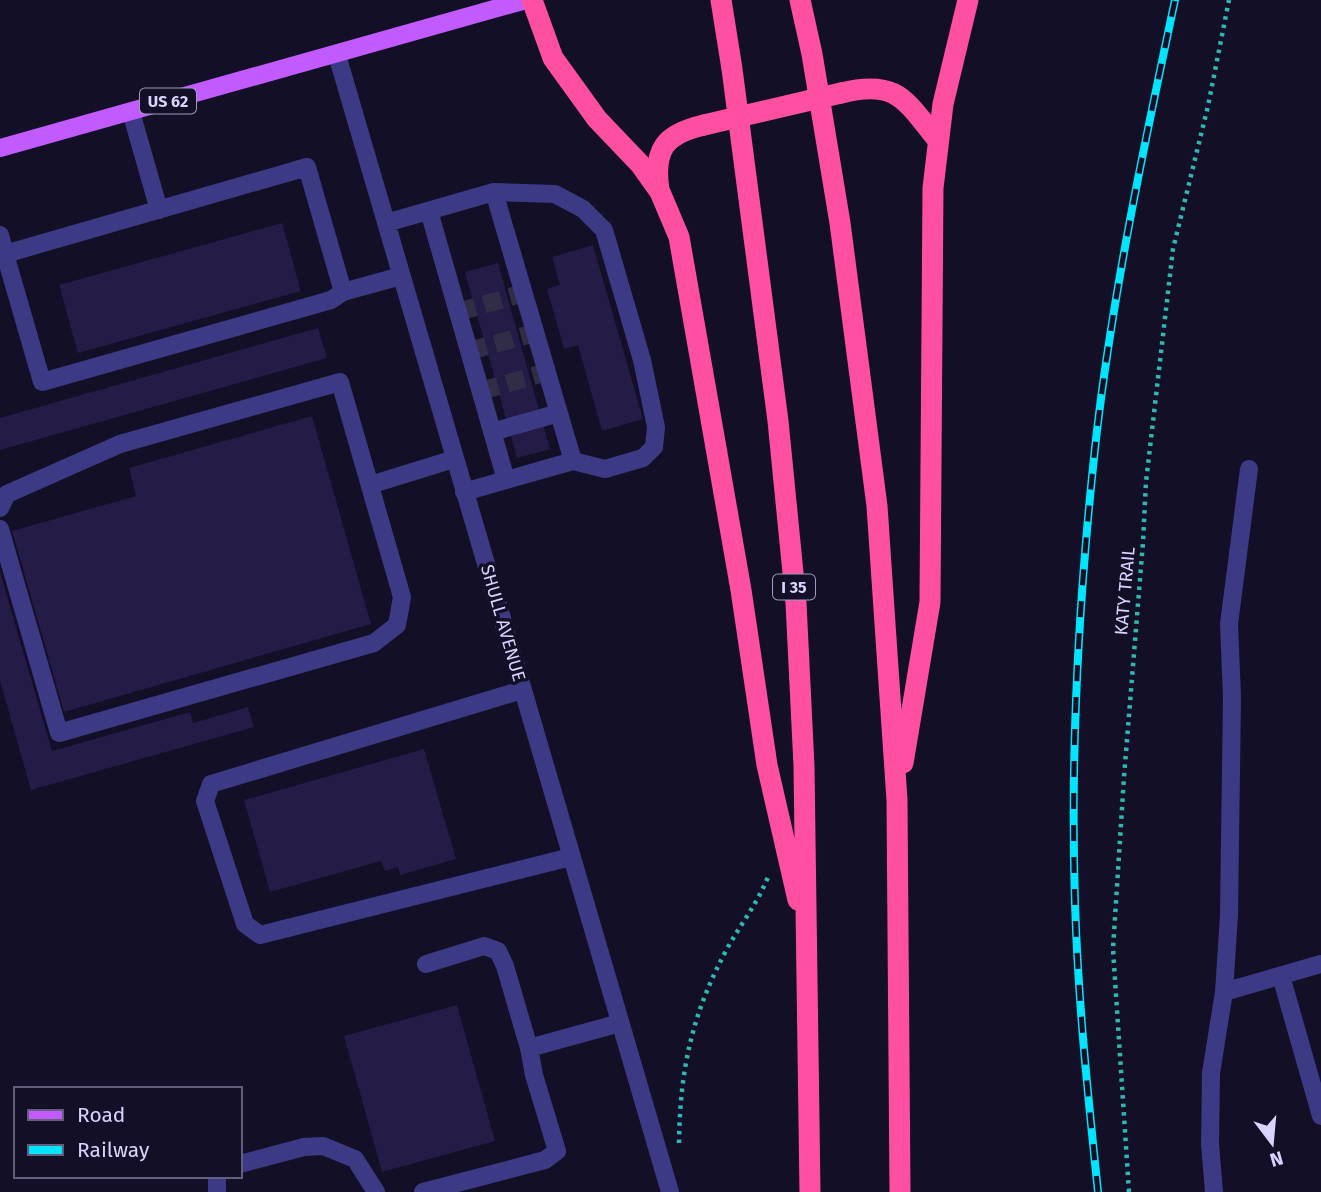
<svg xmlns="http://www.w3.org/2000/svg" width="1321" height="1192" font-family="'Fira Sans',sans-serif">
<rect width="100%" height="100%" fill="#130f26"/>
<path fill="#241b47" d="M282,223l19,68 -223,62 -19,-68z
M593,245l50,174 -41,12 -24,-86 -14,4 -17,-60 13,-4 -8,-28z
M498,263l52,186 -33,9 -52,-186z
M318,328l9,30 -327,92v-32z
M312,416l59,208 -307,88 -52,-181 124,-35 -7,-28z
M0,572l52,179 138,-39 3,11 55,-16 6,20 -223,63 -31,-109z
M424,749l32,110 -56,16 -2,-8 -13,4 -4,-10 -111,31 -26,-92z
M457,1005l38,136 -113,31 -38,-136z"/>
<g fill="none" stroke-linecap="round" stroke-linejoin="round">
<path stroke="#312d47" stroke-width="18" stroke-dasharray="18 9" stroke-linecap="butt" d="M458,312l66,-19
M469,351l66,-18
M481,391l66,-19"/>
<path stroke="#2fb8b0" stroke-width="4.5" stroke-dasharray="3.5 5" stroke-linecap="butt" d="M679,1143c1,-74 13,-130 49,-196 13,-23 30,-45 40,-70
M1129,1192l-16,-243 11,-172 19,-235 3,-60 27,-233 35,-143 21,-106"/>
<path stroke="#3d3a85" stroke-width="18" d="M337,55l333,1137
M131,112l28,98
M494,192l61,2 28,15 21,21 38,130 14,67 -2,20 -11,11 -38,11 -32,-8
M429,211l77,269
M386,223l108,-31 79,269 -109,31
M0,235l5,19
M343,292l-36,-125 -302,87 37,128 289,-82 12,-8 58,-16
M492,432l67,-19
M370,485l84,-26
M0,508l7,-14 113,-50 220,-62 62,215 -5,28 -23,18 -315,90 -59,-204
M522,690l-311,94 -6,17 40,123 15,11 311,-78
M426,964l58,-18 14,5 7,15 24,82
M1281,976l40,140
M1224,992l97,-28
M240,1164l64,-17 19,-1 32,13 21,33
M217,1192v-16
M423,1192l122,-32 12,-9 -23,-76 -5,-27 91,-25
M1214,1192l-4,-48 1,-71 13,-81 5,-77 3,-218 -3,-73 20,-155"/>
<path stroke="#c25bff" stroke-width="18" d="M0,148l526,-148"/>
<path stroke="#ff4fa3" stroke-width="21" d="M532,0l21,58 44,61 43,45 20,28 19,45 62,353 26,175 31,135
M721,0l11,69 46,352 18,182 8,163 6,426
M800,0l12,54 28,169 37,283 20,294 3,392
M841,93c56,-14 64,7 96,46
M659,190c-6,-41 6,-56 45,-65
M903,763l27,-161 3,-414 10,-84 25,-104"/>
<defs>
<path id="rail" d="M1098,1192c-10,-96 -20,-192 -23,-289 -5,-154 4,-310 21,-464 17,-148 48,-293 79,-439"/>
</defs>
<use href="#rail" stroke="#00e5ff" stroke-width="8"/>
<use href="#rail" stroke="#130f26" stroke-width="5" stroke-dasharray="16" stroke-linecap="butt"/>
<path stroke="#ff4fa3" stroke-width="21" d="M704,125l137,-32"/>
</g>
<g text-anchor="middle" stroke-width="7" stroke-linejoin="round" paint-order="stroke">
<g fill="#130f26" stroke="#9e99be" stroke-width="2">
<rect x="140" y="88.5" width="56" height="25" rx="5"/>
<rect x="773" y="574.5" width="42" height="25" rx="5"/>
</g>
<g font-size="16" font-weight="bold" fill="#d9d4ff">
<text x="168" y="107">US 62</text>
<text x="794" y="593">I 35</text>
</g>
<g font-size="18" fill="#d9d4ff" stroke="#130f26">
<text transform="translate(1125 591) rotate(-85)" y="6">KATY TRAIL</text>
<text transform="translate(503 623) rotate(74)" y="6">SHULL AVENUE</text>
</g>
</g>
<rect x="14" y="1087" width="228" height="91" fill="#130f26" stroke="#625e7d" stroke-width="2"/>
<rect x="28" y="1110" width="35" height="10" fill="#c25bff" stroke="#625e7d" stroke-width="2"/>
<text x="77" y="1122" font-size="21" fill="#d9d4ff">Road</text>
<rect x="28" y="1145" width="35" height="10" fill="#00e5ff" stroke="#625e7d" stroke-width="2"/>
<text x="77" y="1157" font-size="21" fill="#d9d4ff">Railway</text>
<g transform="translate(1272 1143) rotate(164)" stroke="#130f26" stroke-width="5" paint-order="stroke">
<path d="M0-5L12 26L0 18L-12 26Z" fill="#d9d4ff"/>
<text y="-10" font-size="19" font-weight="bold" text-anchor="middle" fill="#d9d4ff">N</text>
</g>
</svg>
